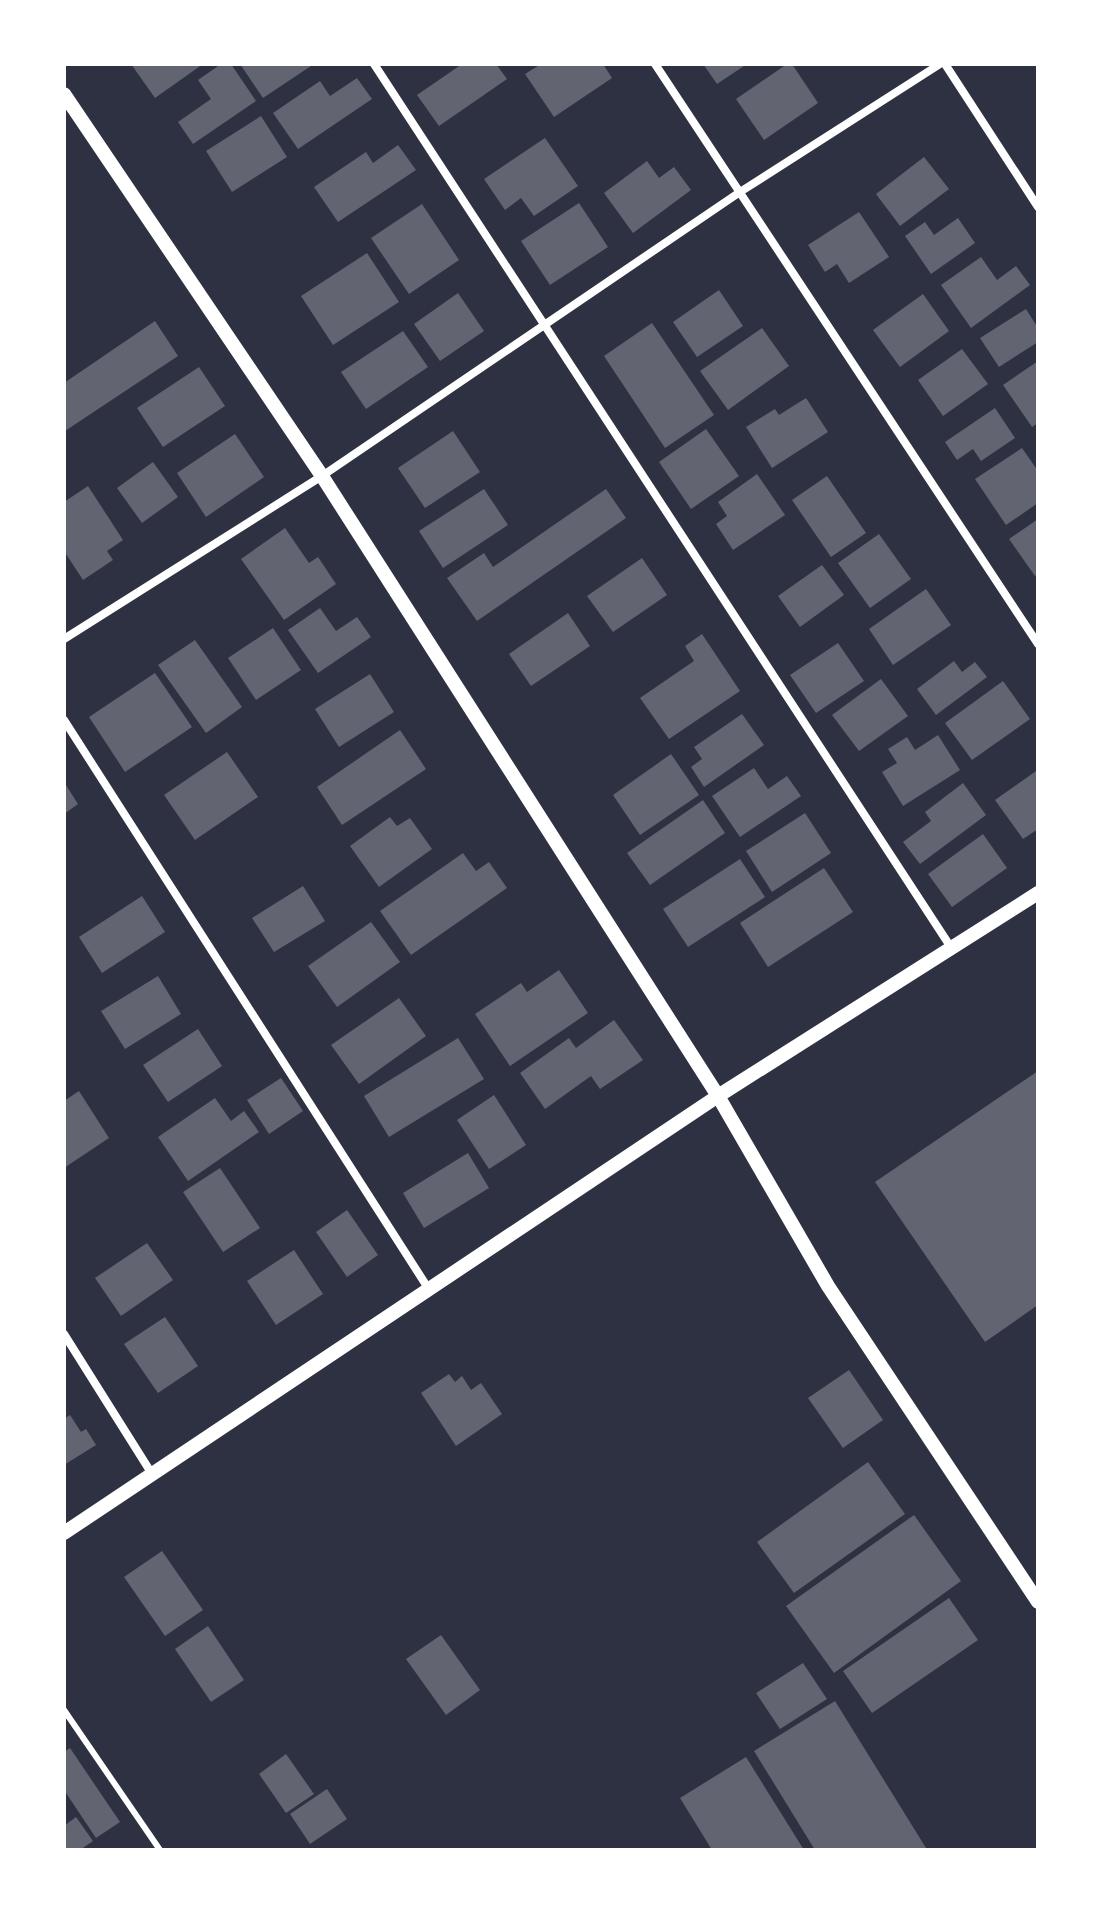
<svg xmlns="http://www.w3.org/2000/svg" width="1102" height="1914" font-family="'Public Sans',sans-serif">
<rect width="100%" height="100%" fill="#2d3142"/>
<path fill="#626471" d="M131,64h72l-48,34z
M221,64h10l25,37 -63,43 -15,-22 33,-23 -13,-19z
M240,64h74l-51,34z
M462,64h34l11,15 -68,47 -22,-31z
M541,64h62l9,14 -58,39 -29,-43z
M703,64h44l-30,20z
M787,64h5l26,39 -54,37 -28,-41z
M357,78l15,21 -74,50 -25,-36 47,-32 10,15z
M261,116l26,41 -55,35 -26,-41z
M545,138l33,48 -44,30 -13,-18 -16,12 -21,-31z
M398,145l18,25 -78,52 -24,-35 52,-35 7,11z
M924,157l25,32 -49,37 -24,-32z
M647,161l12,17 15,-11 17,23 -58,43 -29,-40z
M579,203l29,44 -58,38 -29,-44z
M422,204l37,56 -50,34 -38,-56z
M859,212l30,45 -40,26 -12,-19 -12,8 -17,-27z
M958,218l17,25 -44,31 -26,-38 20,-14 9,13z
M367,253l32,49 -66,43 -32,-49z
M981,257l16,23 19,-14 14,19 -59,43 -30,-43z
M719,290l24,36 -46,31 -24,-35z
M458,293l26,38 -44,30 -26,-37z
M923,294l26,37 -49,36 -27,-37z
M1026,309l12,19v14l-39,25 -19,-29z
M155,321l23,35 -113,75 -1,-48z
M652,323l62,92 -49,33 -61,-92z
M762,328l27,38 -61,44 -28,-39z
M403,331l25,36 -62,42 -25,-37z
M962,349l26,35 -45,32 -25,-36z
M1038,361v62l-6,4 -29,-42z
M199,367l26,39 -62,41 -26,-39z
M806,398l22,34 -56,36 -26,-41 29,-18 4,6z
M995,408l20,30 -34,23 -8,-12 -16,11 -12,-18z
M706,429l33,47 -48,33 -32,-47z
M453,431l27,41 -55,36 -27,-40z
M235,434l29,43 -58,40 -29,-44z
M1022,448l16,23v32l-32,22 -31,-46z
M153,462l25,35 -36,26 -25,-35z
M757,474l28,41 -52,35 -17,-26 11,-8 -9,-14z
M827,476l39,57 -35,24 -39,-57z
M88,486l35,54 -16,11 6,9 -30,20 -19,-29v-49z
M484,489l24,36 -65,43 -24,-37z
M606,489l20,29 -149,103 -30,-43 37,-25 9,14z
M1038,519v55l-3,2 -26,-37z
M285,528l24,35 9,-6 18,27 -52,36 -43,-61z
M879,534l32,45 -41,29 -32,-45z
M642,558l25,37 -54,37 -26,-36z
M822,565l22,30 -44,32 -22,-31z
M926,589l25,36 -58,40 -24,-36z
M320,608l16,23 21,-14 14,20 -53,36 -30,-43z
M568,613l22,33 -59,40 -22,-32z
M273,628l28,42 -45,30 -28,-42z
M702,634l38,57 -71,48 -29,-41 54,-37 -9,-15z
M195,640l47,67 -36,26 -48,-68z
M838,643l26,38 -48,32 -26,-38z
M954,661l8,11 13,-10 12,15 -51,38 -19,-26z
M155,673l37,54 -67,45 -36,-55z
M370,674l24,38 -55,35 -24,-38z
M881,679l27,37 -49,35 -27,-36z
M1003,681l27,38 -58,41 -27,-37z
M742,714l22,31 -60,42 -13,-20 11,-8 -8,-12z
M400,730l26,39 -84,56 -25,-38z
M938,735l22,35 -57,36 -21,-34 15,-9 -9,-14 19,-12 8,13z
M227,752l31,45 -63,43 -31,-45z
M671,754l28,41 -59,40 -27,-40z
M754,768l14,21 19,-13 14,20 -61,41 -28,-41z
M1036,771l2,2v56l-15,10 -28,-39z
M64,782l14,22 -14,10z
M963,783l23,32 -66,49 -17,-22 28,-21 -6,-9z
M703,800l22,33 -75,52 -23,-32z
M805,813l26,40 -59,39 -26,-41z
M390,817l7,9 13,-8 22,31 -53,38 -29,-41z
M983,834l24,34 -55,39 -24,-33z
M463,853l13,18 13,-9 18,26 -96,67 -31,-44z
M740,859l25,38 -77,50 -25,-38z
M824,868l29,44 -85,55 -28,-44z
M303,886l22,35 -51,31 -22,-34z
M142,896l23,36 -63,41 -23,-36z
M371,922l29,40 -63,45 -29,-41z
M559,970l29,43 -78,53 -35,-52 46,-31 6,9z
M158,976l23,38 -56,35 -24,-38z
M399,998l27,38 -67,48 -28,-39z
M614,1020l29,40 -43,29 -9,-13 -46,33 -25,-36 49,-35 7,10z
M198,1029l24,37 -54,36 -25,-37z
M458,1038l26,41 -95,58 -25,-41z
M1038,1071v234l-53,37 -110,-160z
M281,1078l22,33 -34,23 -22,-34z
M79,1091l30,47 -45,30v-67z
M494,1095l32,50 -37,24 -32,-49z
M215,1098l16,23 13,-10 15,21 -71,49 -30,-44z
M468,1153l21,35 -65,40 -21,-35z
M220,1168l40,60 -37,24 -40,-60z
M347,1210l31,45 -31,22 -31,-45z
M147,1243l26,37 -52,36 -26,-38z
M294,1250l29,44 -47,31 -29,-44z
M165,1317l33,49 -40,27 -34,-49z
M849,1370l34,50 -40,28 -35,-50z
M449,1374l6,8 7,-6 9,14 10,-7 21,31 -46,32 -35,-53z
M70,1415l11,17 5,-3 10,16 -32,20v-46z
M868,1462l37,52 -111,79 -37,-51z
M914,1515l47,66 -127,92 -48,-67z
M162,1551l41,59 -38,26 -41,-59z
M949,1598l29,42 -106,73 -29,-42z
M208,1626l36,54 -33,22 -36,-53z
M441,1635l39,55 -34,25 -40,-56z
M803,1663l24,36 -47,30 -24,-36z
M835,1701l91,147 -2,2h-109l-61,-99z
M70,1748l50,74 -24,16 -32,-48v-38z
M286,1754l28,40 -28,19 -27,-39z
M746,1757l58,93h-92l-32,-52z
M327,1789l20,30 -37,25 -20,-30z
M76,1817l17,24 -13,9h-16v-24z"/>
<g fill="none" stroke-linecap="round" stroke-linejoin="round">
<path stroke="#fff" stroke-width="6" d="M64,1710l96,140"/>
<path stroke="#fff" stroke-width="8" d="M374,64l578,885
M655,64l383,580
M945,64l93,143
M64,639l258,-163 418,-284 200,-128
M64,720l364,568
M64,1334l88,140"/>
<path stroke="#fff" stroke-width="14" d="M64,94l258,382 396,620 110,190 210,316
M64,1533l654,-437 320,-203"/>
</g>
<rect width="1102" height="1914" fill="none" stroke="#ffffff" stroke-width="132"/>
</svg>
